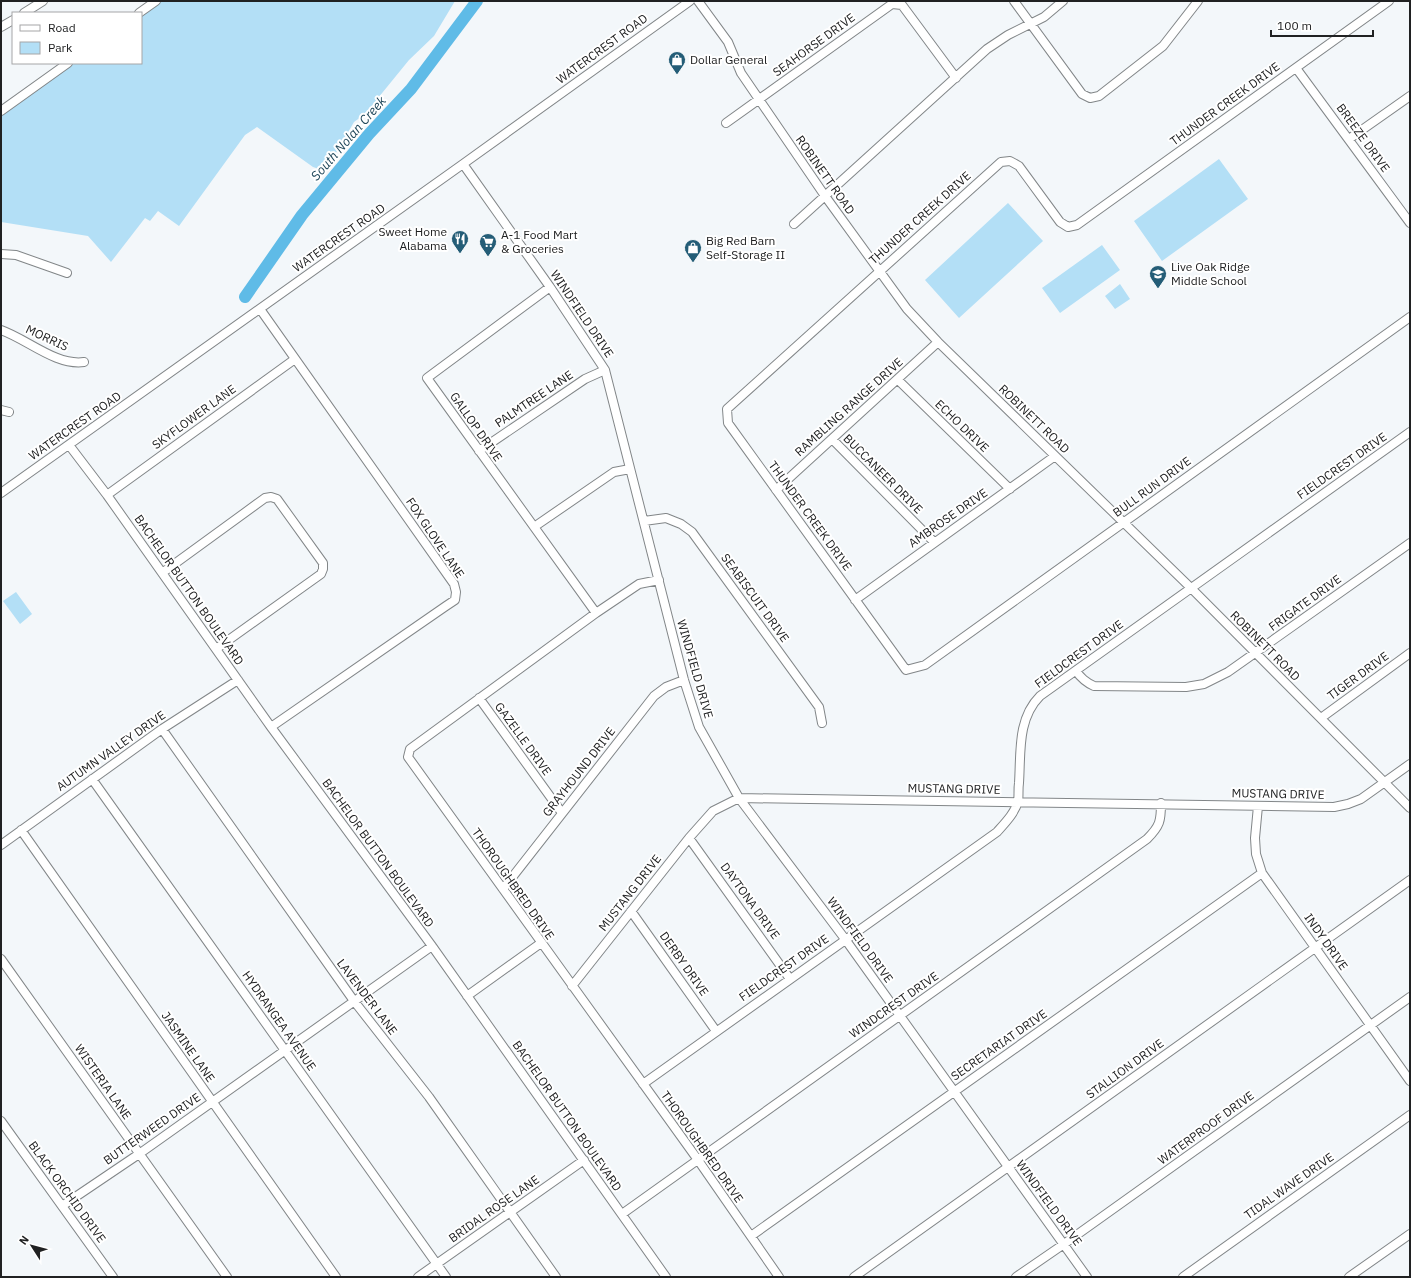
<svg xmlns="http://www.w3.org/2000/svg" width="1411" height="1278" font-family="'IBM Plex Sans',sans-serif">
<rect width="100%" height="100%" fill="#f3f7fa"/>
<path fill="#b3dff6" d="M160,1h295l-21,35 -25,24 -44,54 -11,8 -21,36 -14,11 -6,-2 -56,-40 -12,8 -66,91 -21,-15 -8,10 -5,-3 -34,44 -23,-26 -87,-14v-108l72,-51h68v-48z
M1219,159l29,40 -86,62 -28,-40z
M1008,203l35,38 -84,77 -34,-38z
M1102,245l18,25 -60,43 -18,-25z
M1120,284l10,15 -15,10 -10,-13z
M16,592l16,22 -12,10 -17,-23z"/>
<g fill="none" stroke-linecap="round" stroke-linejoin="round">
<path stroke="#5fbbe7" stroke-width="12" d="M245,297l57,-82 67,-81 42,-45 66,-88"/>
<defs>
<path id="minor" d="M698,1l30,41 13,31 84,123 82,113 31,33 253,246 219,220
M1014,1l68,93 8,4 9,-2 64,-50 35,-45
M1389,1l-312,224 -9,2 -8,-5 -41,-56 -9,-5 -9,1 -274,247 1,14 178,247 19,-5 485,-348
M24,13l19,-12
M139,13l17,-12
M1,27l12,-7
M1296,68l114,155
M1,111l67,-48
M726,123l166,-119 10,1 54,73
M1349,139l61,-43
M463,164l87,123 55,83 79,310 15,47 40,71 106,141 242,338
M794,224l193,-175 21,-14 36,-18 19,-16
M1,254l15,1 51,18
M550,287l-123,91 169,235
M260,309l194,275 2,8 -1,8 -9,6 -175,121
M1,330c26,9 55,36 83,32
M898,380l112,109
M1,410l8,2
M832,439l102,103
M69,445l38,50 164,232 161,219 234,331
M479,451l106,-72 20,-9
M776,490l162,-148
M1,493l462,-329 227,-163
M107,495l188,-136
M644,521l22,-3 15,6 11,8 127,175 3,16
M534,527l80,-55 16,-3
M162,573l103,-75 6,-1 6,2 46,64v6l-2,5 -105,75
M659,580l-20,4 -43,29 -186,136 -2,8 290,403 81,117
M855,600l200,-144
M1076,671c5,7 9,11 18,15l92,1 18,-3 24,-12 182,-129
M479,698l83,115
M1321,718l89,-65
M162,729l192,272 75,96 127,180
M92,779l354,498
M1258,806l-3,32 1,16 6,19 148,208
M21,830l315,447
M689,838l101,141
M1,845l161,-116 76,-49
M503,889l151,-193 12,-9 18,-7
M631,911l85,120
M1,959l226,318
M572,986l117,-148 24,-27 26,-13 595,9 14,-3 13,-5 49,-35
M467,996l74,-53
M643,1084l354,-252c8,-9 18,-19 21,-31 1,-5 0,-12 1,-18 2,-30 -2,-64 21,-87l370,-264
M1,1121l112,156
M62,1206l77,-52 293,-208
M622,1214l525,-375c13,-13 14,-18 14,-36
M751,1236l511,-363
M418,1277l166,-117
M854,1277l556,-397
M1016,1277l48,-33 346,-247
M1183,1277l227,-162
M1349,1277l61,-43"/>
</defs>
<use href="#minor" stroke="#828688" stroke-width="10"/>
<use href="#minor" stroke="#fff" stroke-width="8"/>
</g>
<defs>
<symbol id="shop-pin" viewBox="-11 -11 22 30"><path d="M0 17L-7.5 6A9.5 9.5 0 1 1 7.5 6Z" fill="#245d77" stroke="#fff"/><path d="M-5-2.5h2.3a2.7 3.5 0 0 1 5.4 0H5L5.5 6h-11ZM-1.5-2.5h3a1.5 2.3 0 0 0-3 0Z" fill="#fff"/></symbol>
<symbol id="restaurant-pin" viewBox="-11 -11 22 30"><path d="M0 17L-7.5 6A9.5 9.5 0 1 1 7.5 6Z" fill="#245d77" stroke="#fff"/><path d="M-5-6h1v4h1v-4h1v4h1v-4h1v5L-1.5 .5V6h-2V.5L-5-1ZM5-6V6H3V1.5H1.5Q1.5-4 5-6Z" fill="#fff"/></symbol>
<symbol id="supermarket-pin" viewBox="-11 -11 22 30"><path d="M0 17L-7.5 6A9.5 9.5 0 1 1 7.5 6Z" fill="#245d77" stroke="#fff"/><path d="M-6-5.5h2.5l.6 2H6L4.5 2H-2.5L-4.4-4H-6ZM-1.5 3.2a1.3 1.3 0 1 0 .1 0ZM3 3.2a1.3 1.3 0 1 0 .1 0Z" fill="#fff"/></symbol>
<symbol id="school-pin" viewBox="-11 -11 22 30"><path d="M0 17L-7.5 6A9.5 9.5 0 1 1 7.5 6Z" fill="#245d77" stroke="#fff"/><path d="M0-5L7-2L0 1L-7-2ZM-4 1L0 2.5L4 1V4Q0 6-4 4Z" fill="#fff"/></symbol>
</defs>
<g fill-rule="evenodd">
<use href="#shop-pin" x="667" y="50" width="20" height="27"/>
<use href="#restaurant-pin" x="450" y="229" width="20" height="27"/>
<use href="#supermarket-pin" x="478" y="232" width="20" height="27"/>
<use href="#shop-pin" x="683" y="238" width="20" height="27"/>
<use href="#school-pin" x="1148" y="264" width="20" height="27"/>
</g>
<g text-anchor="middle" stroke-width="4" stroke-linejoin="round" paint-order="stroke">
<g font-size="12" fill="#202122" stroke="#fff">
<text transform="translate(814 45) rotate(-36)" y="4">SEAHORSE DRIVE</text>
<text transform="translate(602 49) rotate(-36)" y="4">WATERCREST ROAD</text>
<text transform="translate(1225 104) rotate(-36)" y="4">THUNDER CREEK DRIVE</text>
<text transform="translate(1363 138) rotate(54)" y="4">BREEZE DRIVE</text>
<text transform="translate(825 175) rotate(55)" y="4">ROBINETT ROAD</text>
<text transform="translate(920 218) rotate(-42)" y="4">THUNDER CREEK DRIVE</text>
<text transform="translate(339 238) rotate(-35)" y="4">WATERCREST ROAD</text>
<text transform="translate(582 314) rotate(56)" y="4">WINDFIELD DRIVE</text>
<text transform="translate(47 338) rotate(25)" y="4">MORRIS</text>
<text transform="translate(534 399) rotate(-34)" y="4">PALMTREE LANE</text>
<text transform="translate(849 407) rotate(-42)" y="4">RAMBLING RANGE DRIVE</text>
<text transform="translate(194 417) rotate(-36)" y="4">SKYFLOWER LANE</text>
<text transform="translate(1034 419) rotate(44)" y="4">ROBINETT ROAD</text>
<text transform="translate(75 426) rotate(-35)" y="4">WATERCREST ROAD</text>
<text transform="translate(962 426) rotate(44)" y="4">ECHO DRIVE</text>
<text transform="translate(476 427) rotate(55)" y="4">GALLOP DRIVE</text>
<text transform="translate(1342 466) rotate(-35)" y="4">FIELDCREST DRIVE</text>
<text transform="translate(883 474) rotate(45)" y="4">BUCCANEER DRIVE</text>
<text transform="translate(1152 487) rotate(-36)" y="4">BULL RUN DRIVE</text>
<text transform="translate(810 516) rotate(54)" y="4">THUNDER CREEK DRIVE</text>
<text transform="translate(948 518) rotate(-35)" y="4">AMBROSE DRIVE</text>
<text transform="translate(435 538) rotate(56)" y="4">FOX GLOVE LANE</text>
<text transform="translate(189 590) rotate(55)" y="4">BACHELOR BUTTON BOULEVARD</text>
<text transform="translate(755 598) rotate(54)" y="4">SEABISCUIT DRIVE</text>
<text transform="translate(1305 603) rotate(-36)" y="4">FRIGATE DRIVE</text>
<text transform="translate(1265 646) rotate(45)" y="4">ROBINETT ROAD</text>
<text transform="translate(1079 654) rotate(-36)" y="4">FIELDCREST DRIVE</text>
<text transform="translate(695 669) rotate(74)" y="4">WINDFIELD DRIVE</text>
<text transform="translate(1358 676) rotate(-36)" y="4">TIGER DRIVE</text>
<text transform="translate(523 739) rotate(54)" y="4">GAZELLE DRIVE</text>
<text transform="translate(111 751) rotate(-35)" y="4">AUTUMN VALLEY DRIVE</text>
<text transform="translate(579 772) rotate(-52)" y="4">GRAYHOUND DRIVE</text>
<text transform="translate(954 789) rotate(1)" y="4">MUSTANG DRIVE</text>
<text transform="translate(1278 794) rotate(1)" y="4">MUSTANG DRIVE</text>
<text transform="translate(378 853) rotate(54)" y="4">BACHELOR BUTTON BOULEVARD</text>
<text transform="translate(513 884) rotate(55)" y="4">THOROUGHBRED DRIVE</text>
<text transform="translate(630 893) rotate(-52)" y="4">MUSTANG DRIVE</text>
<text transform="translate(750 901) rotate(54)" y="4">DAYTONA DRIVE</text>
<text transform="translate(860 940) rotate(54)" y="4">WINDFIELD DRIVE</text>
<text transform="translate(1326 942) rotate(55)" y="4">INDY DRIVE</text>
<text transform="translate(684 964) rotate(55)" y="4">DERBY DRIVE</text>
<text transform="translate(784 968) rotate(-35)" y="4">FIELDCREST DRIVE</text>
<text transform="translate(367 997) rotate(53)" y="4">LAVENDER LANE</text>
<text transform="translate(894 1005) rotate(-35)" y="4">WINDCREST DRIVE</text>
<text transform="translate(279 1021) rotate(55)" y="4">HYDRANGEA AVENUE</text>
<text transform="translate(999 1045) rotate(-35)" y="4">SECRETARIAT DRIVE</text>
<text transform="translate(188 1047) rotate(55)" y="4">JASMINE LANE</text>
<text transform="translate(1125 1069) rotate(-36)" y="4">STALLION DRIVE</text>
<text transform="translate(103 1082) rotate(55)" y="4">WISTERIA LANE</text>
<text transform="translate(567 1116) rotate(55)" y="4">BACHELOR BUTTON BOULEVARD</text>
<text transform="translate(1206 1128) rotate(-36)" y="4">WATERPROOF DRIVE</text>
<text transform="translate(152 1129) rotate(-35)" y="4">BUTTERWEED DRIVE</text>
<text transform="translate(702 1147) rotate(55)" y="4">THOROUGHBRED DRIVE</text>
<text transform="translate(1289 1186) rotate(-35)" y="4">TIDAL WAVE DRIVE</text>
<text transform="translate(67 1192) rotate(54)" y="4">BLACK ORCHID DRIVE</text>
<text transform="translate(1049 1203) rotate(54)" y="4">WINDFIELD DRIVE</text>
<text transform="translate(494 1209) rotate(-35)" y="4">BRIDAL ROSE LANE</text>
</g>
<g font-size="12" fill="#202122" stroke="#fff" text-anchor="start">
<text x="690" y="64">Dollar General</text>
<text x="447" y="236" text-anchor="end">Sweet Home<tspan x="447" dy="14">Alabama</tspan></text>
<text x="501" y="239">A-1 Food Mart<tspan x="501" dy="14">&amp; Groceries</tspan></text>
<text x="706" y="245">Big Red Barn<tspan x="706" dy="14">Self-Storage II</tspan></text>
<text x="1171" y="271">Live Oak Ridge<tspan x="1171" dy="14">Middle School</tspan></text>
</g>
<g font-size="13" font-style="italic" fill="#21485b" stroke="#fff">
<text transform="translate(348 138) rotate(-49)" y="5">South Nolan Creek</text>
</g>
</g>
<rect width="1411" height="1278" fill="none" stroke="#202122" stroke-width="4"/>
<rect x="12" y="12" width="130" height="52" fill="#ffffff" stroke="#a6a6a7"/>
<rect x="20" y="25" width="20" height="6" fill="#ffffff" stroke="#a6a6a7"/>
<text x="48" y="32" font-size="12" fill="#202122">Road</text>
<rect x="20" y="42" width="20" height="12" fill="#b3dff6" stroke="#a6a6a7"/>
<text x="48" y="52" font-size="12" fill="#202122">Park</text>
<g transform="translate(32 1246) rotate(306)" stroke="#ffffff" stroke-width="3" paint-order="stroke">
<path d="M0-3L7 15L0 10L-7 15Z" fill="#202122"/>
<text y="-6" font-size="11" font-weight="bold" text-anchor="middle" fill="#202122">N</text>
</g>
<path d="M1271 30v6h102v-6" fill="none" stroke="#202122" stroke-width="2"/>
<text x="1277" y="30" font-size="12" fill="#202122" stroke="#ffffff" stroke-width="3" paint-order="stroke">100 m</text>
</svg>
